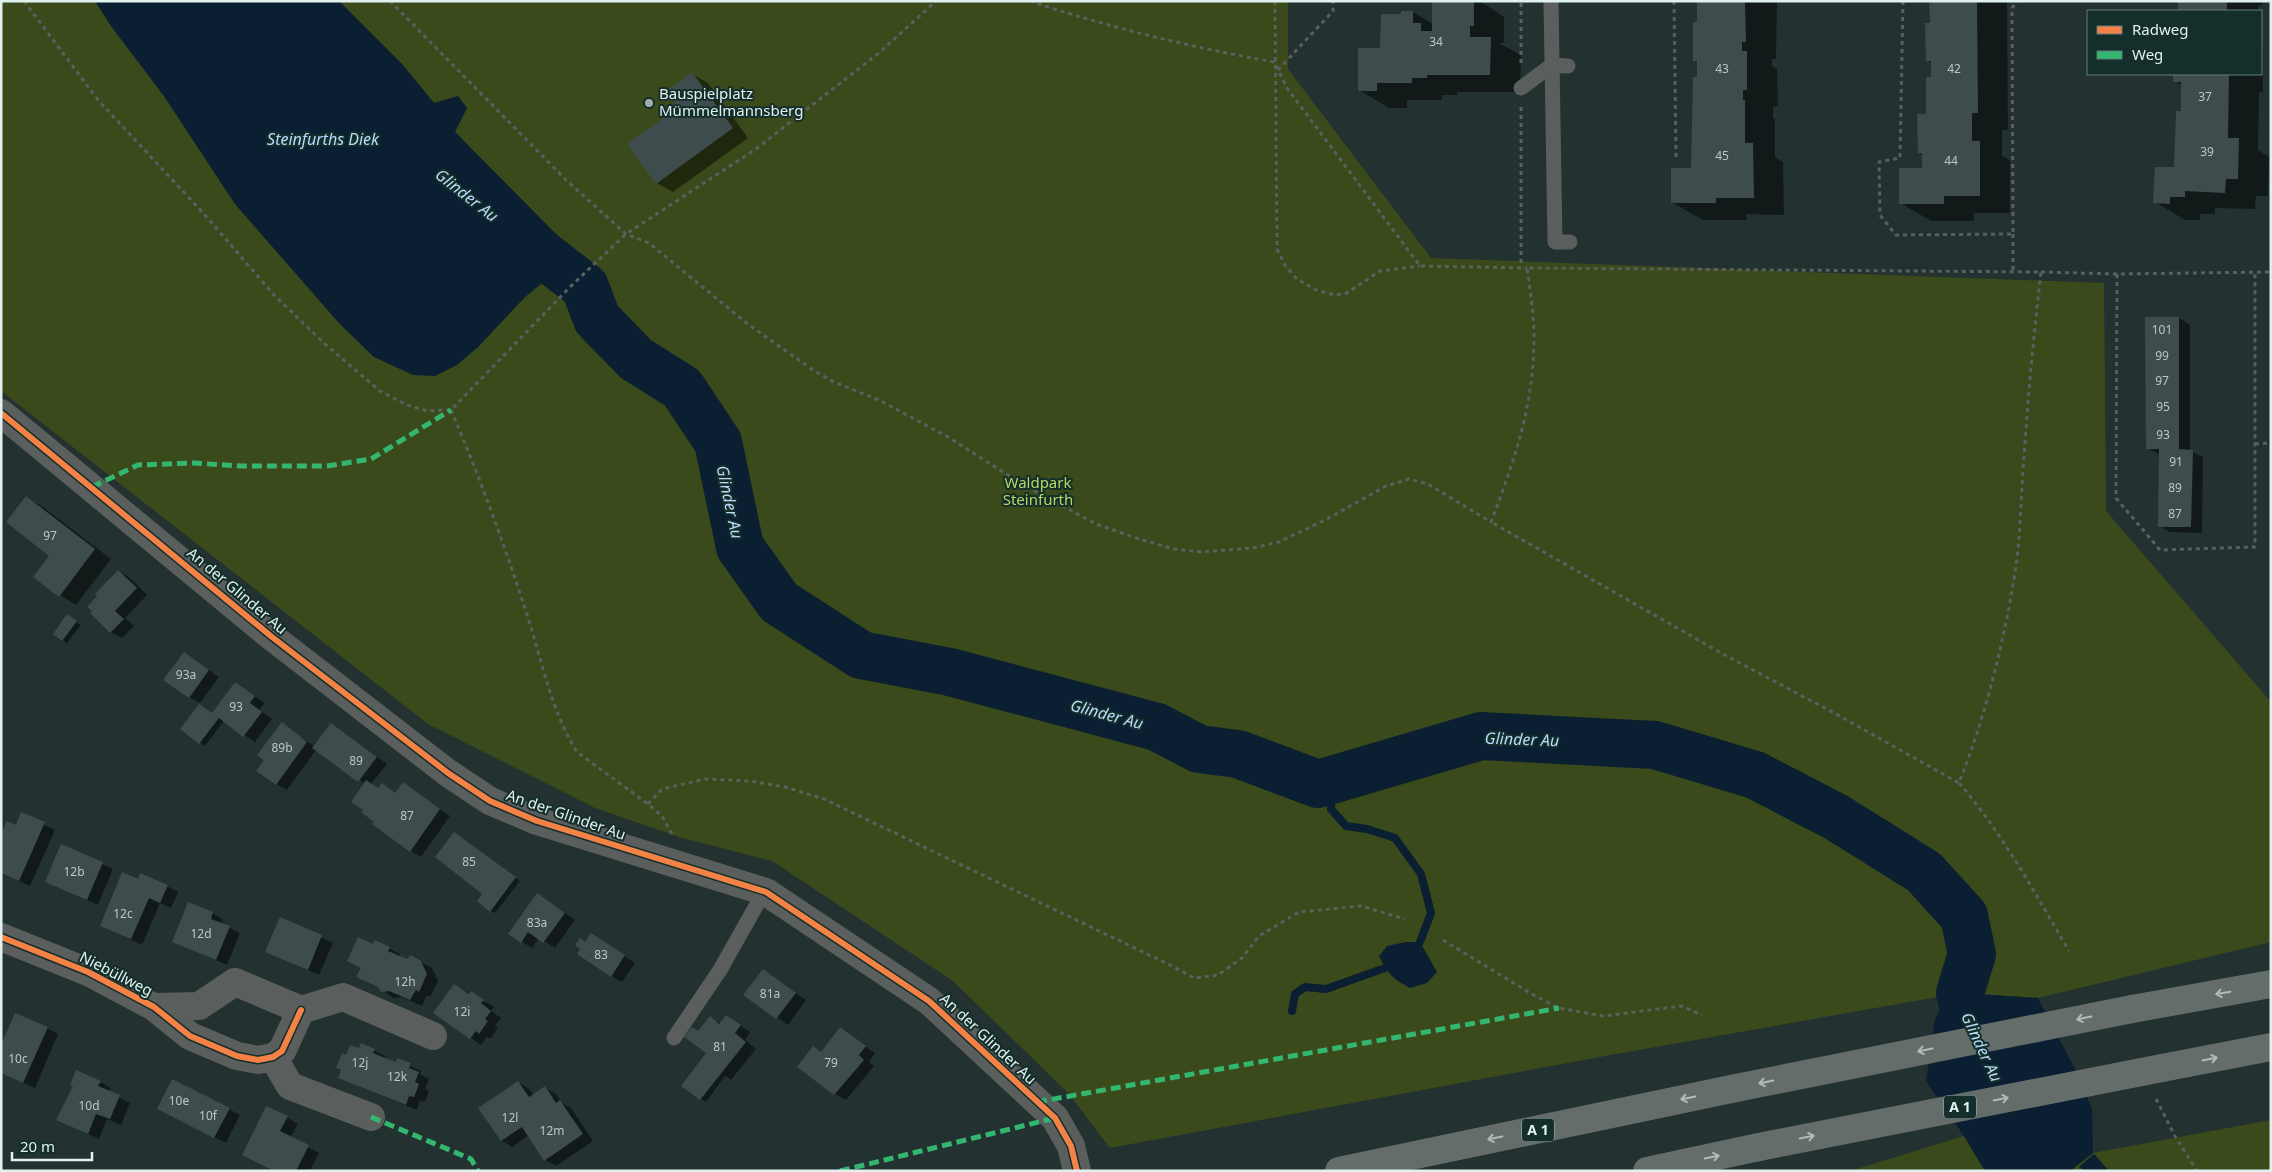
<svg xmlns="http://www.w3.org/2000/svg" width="2272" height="1172" font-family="'Noto Sans',sans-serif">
<rect width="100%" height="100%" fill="#233230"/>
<path fill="#3b4a1a" d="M1,1h94l16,25 53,70 71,108 104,119 35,34 103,-9 48,-51 17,-14 9,7 24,-20 -6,-13 -114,-126 12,-23 -9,-12 -24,7 -32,-39 -63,-63h949v68l143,189 673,25 2,228 165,191v240l-233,56 -78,-5 -344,61 -506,94 -41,-54 -116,-113 -181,-120 -90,-23 -87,-30 -167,-84 -427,-333z
M2271,1120v51h-162l-15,-17 -14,13 6,4h-16l23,-18z
M1964,1136l21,35h-135z"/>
<path fill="#0a1f31" d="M95,1h244l63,63 32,39 24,-7 9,12 -12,24 104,105 8,12 8,21 -24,20 -9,-7 -17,14 -48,51 -20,17 -22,11 -22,-1 -39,-18 -35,-34 -104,-119 -71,-108 -53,-70z
M1406,942h14l17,30 -10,11 -17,5c-17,-9 -22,-14 -31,-32l8,-10z
M1960,993l78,5 39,75 15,36 1,44 -23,18h-85l-21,-35 -38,-55 9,-62 12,-24z
M2094,1154l15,17h-23l-7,-4z"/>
<path fill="#0007" d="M1428,1h52l24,16v26h-5l22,12 -1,37h-63v3h-15v5h-35v8h-18l-30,-18 43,-74 11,-4 20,12 1,-21z
M1698,1h79l-1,58h-4v7l5,3 1,37 -5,1v11l2,1v38l8,5 1,53 -38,-1 1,6h-44l-30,-17 19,-34 6,-90v-16l-4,-3 4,-36z
M1931,1h76l1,129h-6v26l8,4v53h-36v8h-43l-31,-18 23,-34v-14l-4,-3 8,-37 5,-37v-15l-5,-3 4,-36z
M2180,1h82v5l-4,-1v6h-78z
M2261,42l2,2v48h-4l-1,58 11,7 -1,39h-12l-1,13 -40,-1v6h-15v6h-15l-30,-18 20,-34 7,-56 1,-26 -9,-5v-7h87z
M692,74l16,9 40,55 -75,54 -16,-9z
M2179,318l11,7v126l13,6 -1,76 -32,-1 -11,-6 1,-71 -13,-7z
M26,497l17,10 68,52 -35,46 -16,-10 -9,-39z
M118,571l11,6 18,18 -22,23 9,8 -12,12 -11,-6 -20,-19z
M72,619l9,6 -14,18 -5,-3z
M184,653l35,24 -19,26 -11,-6z
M235,683l30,20 -6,7 13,9 -17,23 -31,-21 -19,25 -23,-17 30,-15z
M282,724l33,23 17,-23 55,40 -16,20 8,5 16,5 8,-10 47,32 -29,41 -11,-6 -34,-29 -12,-13 1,-25 -48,-35 -30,41 -11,-6 -10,-24z
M22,814l33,16 -25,56 -29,-13z
M454,834l66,47 -25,32 -5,-2z
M62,846l51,23 -15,36 -51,-24z
M139,880l28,6 11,6 -7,16 -11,-5 -18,42 -41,-20z
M538,895l37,25 -20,28 -16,-10 -7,10 -10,-6z
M213,913l10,7 -1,4 18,9 -13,32 -54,-24z
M280,919l53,24 -14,32 -53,-24z
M375,941l25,13 -1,3 9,3 3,-3 21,11 6,13 -8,16 -3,-2 -5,11 -21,-9 -8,1 -13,-10 -22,-11z
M602,941l33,22 -13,19 -11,-6 -29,-27 4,-6z
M763,970l43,30 -18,25 -43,-31z
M455,985l39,22 -3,4 10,7 -6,8 3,2 -8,11 -3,-2 -6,8 -46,-32z
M727,1016l23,16 -5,8 11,9 -25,31 -6,-4 -19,26 -5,-3 7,-46 -9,-20 11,-15 11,6z
M47,1028l11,6 -23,54 -34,-15v-25z
M840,1029l35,24 -6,9 5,4 -28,34 -11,-6 -13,-41z
M360,1050h14l11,6 -1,3 12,5 2,-4 23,11 -1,3 9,5 -4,10 4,2 -4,11 -5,-1 -3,9 -78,-32 8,-22z
M100,1082l11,6 -2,4 21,11 -9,22 -14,-6 -8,20 -41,-19z
M518,1082l11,7 5,6 11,-7 11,6 6,9 9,5 22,33 -37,25 -11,-6 -16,-25 -17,12 -11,-7z
M229,1109l11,6 -14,28 -57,-28z
M287,1117l11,7 -8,14 29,15 -9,18h-35l-21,-11z"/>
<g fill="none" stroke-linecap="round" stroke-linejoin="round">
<path stroke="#0a1f31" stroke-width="8" d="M1342,777l-10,15 -1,17 15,17 21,3 28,9 26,36 10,39 -11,29
M1292,1011l3,-17 10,-7 21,2 59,-21"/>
<path stroke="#0a1f31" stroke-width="48" d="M518,235l67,52 12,32 39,40 46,29 36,54 22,105 39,55 82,53 89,17 207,55 42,22 39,5 80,30 163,-48 174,9 100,30 81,42 88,55 40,44 8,38 -12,39 4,16 46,96 8,66"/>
</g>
<path fill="#3e4c4d" d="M1432,1h42v25h-4v11h21l-1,38h-63v3h-15v5h-35v8h-19v-43h22l1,-34h20v-3h12v12h8v8h11z
M1697,1h48l1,41h-4v9h5v39h-4v10h2v43h8l1,55h-38v5h-45v-35h20l2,-91h4v-16h-4v-39h4z
M1929,1h48l1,112h-6v28h8v55h-36v8h-45v-36h23v-15h-4l-1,-39h9v-37h5v-16h-5l-1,-38h5z
M2178,1h49v10h-49z
M692,72l41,56 -77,56 -29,-40 51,-36 -12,-16z
M2173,74h56l-1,64h11l-1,41h-12l-1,14 -40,-2v6h-15v7l-17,-1 2,-36h19l2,-56h5v-29h-8z
M2145,317h34v132l14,1 -2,77h-33l1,-78h-13z
M26,496l69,53 -36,48 -26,-20 16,-21 -43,-34z
M118,570l19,18 -22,23 9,8 -14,14 -20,-20 2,-2 -5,-4 10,-11 -2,-2z
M67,614l10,7 -15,20 -9,-7z
M184,652l25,18 -20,28 -26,-18z
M235,682l20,14 -5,7 12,9 -19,25 -24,-19 -20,26 -19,-15 19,-25 13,9z
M282,722l25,20 -31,43 -20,-14 8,-11 -7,-5z
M331,723l46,34 -19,25 -46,-34z
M366,780l12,8 4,-5 13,10 8,-11 37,27 -30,43 -38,-28 2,-2 -13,-10 2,-2 -12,-8z
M21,812l24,10 -26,59 -18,-8v-40l6,-12 9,4z
M454,832l62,45 -26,35 -13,-11 5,-7 -47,-37z
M61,844l42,18 -16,38 -42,-18z
M122,872l16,7 2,-6 28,12 -8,18 -11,-5 -18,41 -31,-13z
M537,893l28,20 -22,30 -15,-11 -7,11 -13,-9z
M188,902l25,10 -2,7 19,7 -14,34 -44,-18z
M280,917l42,18 -14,35 -43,-18z
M591,933l34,22 -14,22 -34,-23 3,-5 -5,-4 5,-7 5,4z
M358,937l15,7 2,-4 15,7 -2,4 19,8 4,-4 10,6 6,13 -8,18 -3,-2 -6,10 -21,-9 -8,1 -3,-5 -22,-10 5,-9 -14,-7z
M763,969l33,24 -20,26 -33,-24z
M454,984l15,10 2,-3 13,9 -3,3 10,8 -6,8 3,2 -9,13 -3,-3 -6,8 -37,-26z
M15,1013l33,14 -25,56 -22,-10v-28z
M726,1015l15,10 -6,8 11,9 -46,58 -19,-14 25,-33 -22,-16 8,-10 6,4 12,-15 9,8z
M840,1027l26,19 -7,9 5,5 -30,35 -37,-28 16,-21 8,6z
M361,1043l14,6 -2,4 12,5 11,4 1,-4 14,5 -2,5 10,4 -4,10 4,2 -5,13 -5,-1 -3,9 -68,-27 3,-8 -5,-2 6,-15 4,2 4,-10 9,3z
M76,1070l25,11 -3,5 22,9 -10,24 -14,-5 -8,20 -32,-14 17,-34 -3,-1z
M172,1079l58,29 -16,30 -57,-29z
M518,1081l11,16 16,-11 11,17 4,-3 23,34 -39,27 -22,-34 -21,14 -23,-33z
M266,1106l22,10 -8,15 29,14 -13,26h-22l-32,-16z"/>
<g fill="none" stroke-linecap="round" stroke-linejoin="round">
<path stroke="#59605e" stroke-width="3" stroke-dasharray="4 4" stroke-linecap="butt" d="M24,1l74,99 107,115 69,80 52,50 54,46 27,14 20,6 24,-1 117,-121 58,-55 130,-85 124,-97 56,-51
M390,1l177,180 59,53 23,9 100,82 64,45 21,12 45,18 69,37 74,47 74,40 40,14 38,11 27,3 52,-4 26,-6 48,-23 59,-33 23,-7 19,5 63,38c24,-64 43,-116 43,-186 0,-22 -4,-46 -7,-68l514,4c-7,61 -13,123 -17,185 -3,34 -3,68 -7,102 -11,76 -30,153 -58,224l-123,-69 -115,-61 -230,-131
M1030,1c80,27 161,46 244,61l13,26 133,178 107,2
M1275,1l2,248 9,18 11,12 19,11 19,5 12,-2 33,-22 40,-5
M1674,1l2,157
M1903,1l-3,157 -21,4 1,53 16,20 117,-1 -1,-226 6,-7
M1521,63v-62
M1278,70l55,-59v-10
M1521,107v160
M2013,234v37
M2041,272l76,2 154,-2
M2117,274l-1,224 44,52 95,-3v-275
M451,410c30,70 56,142 79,214 13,43 23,90 47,128l71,52 14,12 10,18
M2255,444l16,-1
M1959,783c44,51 76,110 110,168
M648,804l14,-15 43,-10 45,2 35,6 39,12 344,165 26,14 24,-3 24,-17 17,-22 40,-24 62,-6 44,13
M1443,940l92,56 24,12 44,8 79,-10 20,9
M2156,1099l19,37 22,35"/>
<path stroke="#5a5f5d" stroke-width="15" d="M1551,1l4,241h15
M1521,88l31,-23 16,1
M674,1038l46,-68 44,-78"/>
<path stroke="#5a5f5d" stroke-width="28" d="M1,413l271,224 176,136 42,28 47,20 229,71 163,109 126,117 16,28 6,25
M1,937l87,35 66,35 36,29 47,20 21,4 15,-3 9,-6 19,-41
M154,1007l45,-1 36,-24 66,28 42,-13 90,39
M273,1057l17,29 81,31"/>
<path stroke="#656d6a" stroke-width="28" d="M2132,1009l139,-25
M2162,1068l109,-21
M1339,1171l397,-83
M1647,1171l112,-24"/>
<path stroke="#656d6a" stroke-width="28" d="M1736,1088l396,-79
M1759,1147l403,-79"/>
<path stroke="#33b770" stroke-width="5" stroke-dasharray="10 5" stroke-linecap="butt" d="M92,487l46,-22 55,-2 48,3h86l44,-7 80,-49
M1037,1102l522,-94
M371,1117l100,42 7,12
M840,1171l215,-53"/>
<defs>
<path id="cycleway" d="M1,413l271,224 176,136 42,28 47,20 229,71 163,109 126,117 16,28 6,25
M1,937l87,35 66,35 36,29 47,20 21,4 15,-3 9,-6 19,-41"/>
</defs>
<use href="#cycleway" stroke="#132e2b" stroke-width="9"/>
<use href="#cycleway" stroke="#f48246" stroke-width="6"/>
</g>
<defs><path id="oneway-shaft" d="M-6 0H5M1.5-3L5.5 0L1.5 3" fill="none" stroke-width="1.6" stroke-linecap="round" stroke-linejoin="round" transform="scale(1.25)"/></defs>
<g stroke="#afbcba">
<use href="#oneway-shaft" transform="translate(2223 993) rotate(170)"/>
<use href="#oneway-shaft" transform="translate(2084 1018) rotate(169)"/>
<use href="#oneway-shaft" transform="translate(1925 1050) rotate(169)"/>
<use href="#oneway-shaft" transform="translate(2210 1059) rotate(-11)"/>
<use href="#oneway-shaft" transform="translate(1766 1082) rotate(169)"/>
<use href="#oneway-shaft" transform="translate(1688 1098) rotate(168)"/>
<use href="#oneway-shaft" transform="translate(2001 1099) rotate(-11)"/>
<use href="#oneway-shaft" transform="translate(1807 1137) rotate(-11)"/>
<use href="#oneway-shaft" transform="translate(1495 1138) rotate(168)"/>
<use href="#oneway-shaft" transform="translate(1712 1157) rotate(-12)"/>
</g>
<circle fill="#9eaeac" stroke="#132e2b" stroke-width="2" cx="649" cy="103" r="5"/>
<g text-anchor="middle" stroke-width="4" stroke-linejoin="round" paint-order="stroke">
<g font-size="12" fill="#b8c8c6">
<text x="1436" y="46">34</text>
<text x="1722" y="73">43</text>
<text x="1954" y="73">42</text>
<text x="2205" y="101">37</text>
<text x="2207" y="156">39</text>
<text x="1722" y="160">45</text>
<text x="1951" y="165">44</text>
<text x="2162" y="334">101</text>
<text x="2162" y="360">99</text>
<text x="2162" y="385">97</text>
<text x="2163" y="411">95</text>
<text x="2163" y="439">93</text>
<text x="2176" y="466">91</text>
<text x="2175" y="492">89</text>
<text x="2175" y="518">87</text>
<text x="50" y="540">97</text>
<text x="186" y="679">93a</text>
<text x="236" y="711">93</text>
<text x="282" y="752">89b</text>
<text x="356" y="765">89</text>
<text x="407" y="820">87</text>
<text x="469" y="866">85</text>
<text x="74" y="876">12b</text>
<text x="123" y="918">12c</text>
<text x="537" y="927">83a</text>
<text x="201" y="938">12d</text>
<text x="601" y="959">83</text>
<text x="405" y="986">12h</text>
<text x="770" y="998">81a</text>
<text x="462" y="1016">12i</text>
<text x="720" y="1051">81</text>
<text x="18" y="1063">10c</text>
<text x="360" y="1067">12j</text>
<text x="831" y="1067">79</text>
<text x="397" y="1081">12k</text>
<text x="179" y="1105">10e</text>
<text x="89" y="1110">10d</text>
<text x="208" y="1120">10f</text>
<text x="510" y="1122">12l</text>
<text x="552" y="1135">12m</text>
</g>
<g fill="#132e2b" stroke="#a3b6b4" stroke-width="1">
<rect x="1944" y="1095.5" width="32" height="23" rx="4"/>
<rect x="1522" y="1118.5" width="32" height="23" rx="4"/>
</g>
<g font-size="14" font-weight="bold" fill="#e1f1ef">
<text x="1960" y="1112">A 1</text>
<text x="1538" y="1135">A 1</text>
</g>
<g font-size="15" fill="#e1f1ef" stroke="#132e2b" text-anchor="start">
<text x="659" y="99">Bauspielplatz<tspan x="659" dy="17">Mümmelmannsberg</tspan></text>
</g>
<g font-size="15" fill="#b5d865" stroke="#132e2b">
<text x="1038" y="488">Waldpark<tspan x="1038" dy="17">Steinfurth</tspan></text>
</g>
<g font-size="15" fill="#e1f1ef" stroke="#132e2b">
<text transform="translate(237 591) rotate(40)" y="5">An der Glinder Au</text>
<text transform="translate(566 815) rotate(19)" y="5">An der Glinder Au</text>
<text transform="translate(116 974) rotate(27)" y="5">Niebüllweg</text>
<text transform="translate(988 1039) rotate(43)" y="5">An der Glinder Au</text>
</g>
<g font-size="16" font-style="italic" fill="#b8dafb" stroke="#132e2b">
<text x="323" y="145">Steinfurths Diek</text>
<text transform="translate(467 195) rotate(38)" y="6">Glinder Au</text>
<text transform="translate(730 502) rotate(78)" y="6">Glinder Au</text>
<text transform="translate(1107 714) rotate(15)" y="6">Glinder Au</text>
<text transform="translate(1522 739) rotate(2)" y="6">Glinder Au</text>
<text transform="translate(1982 1047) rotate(65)" y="6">Glinder Au</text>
</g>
</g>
<rect width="2272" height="1172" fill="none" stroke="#e1f1ef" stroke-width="5"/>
<rect x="2087" y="10" width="175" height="65" fill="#132e2b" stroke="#657c79"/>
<rect x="2097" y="26" width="25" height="8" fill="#f48246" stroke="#657c79"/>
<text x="2132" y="35" font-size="15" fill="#e1f1ef">Radweg</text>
<rect x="2097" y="51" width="25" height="8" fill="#33b770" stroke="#657c79"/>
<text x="2132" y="60" font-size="15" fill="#e1f1ef">Weg</text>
<path d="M12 1152v8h80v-8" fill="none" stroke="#e1f1ef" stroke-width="2.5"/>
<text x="20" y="1152" font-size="15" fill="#e1f1ef" stroke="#132e2b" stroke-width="4" paint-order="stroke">20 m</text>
</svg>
